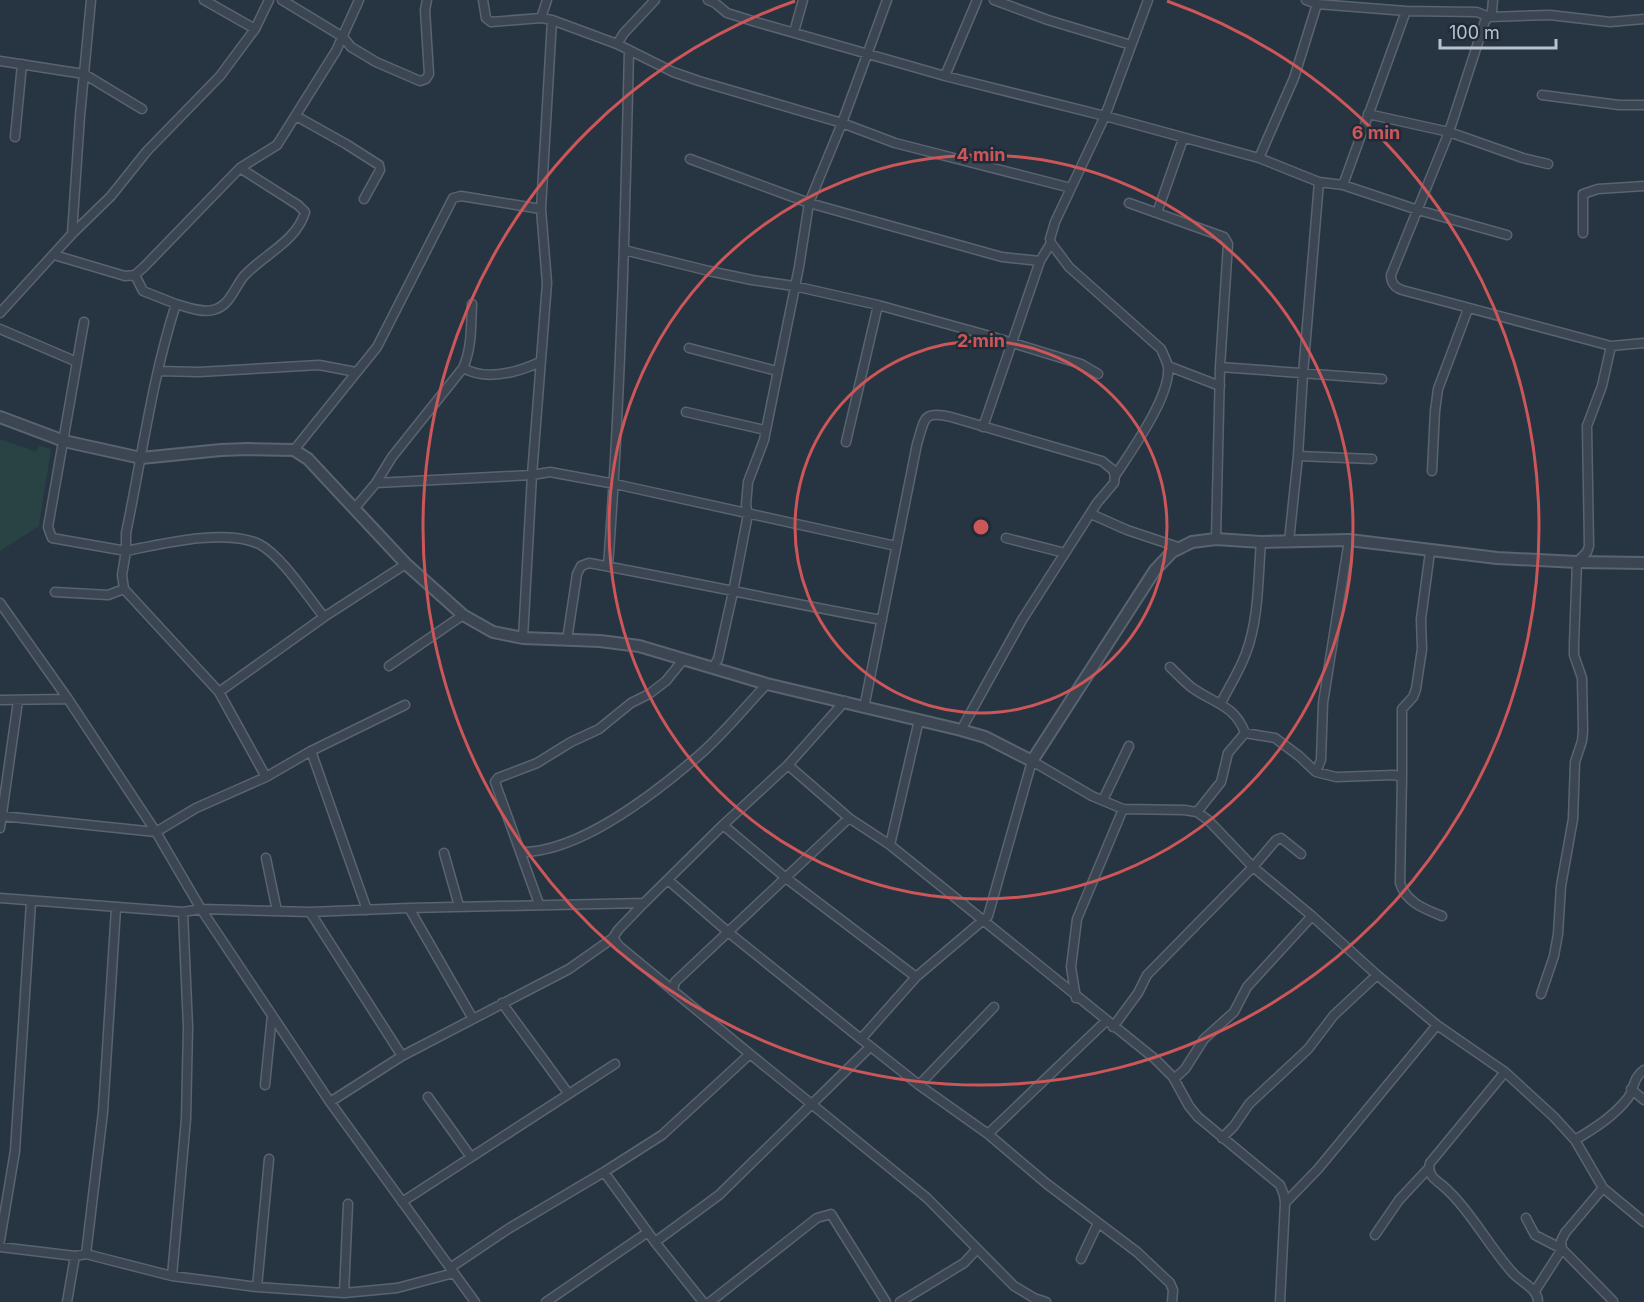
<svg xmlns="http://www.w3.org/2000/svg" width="1644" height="1302" font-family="Inter,sans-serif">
<rect width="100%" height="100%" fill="#273543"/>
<path fill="#294244" d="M0,439l36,13 3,-6 12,3 -12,77 -39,25z"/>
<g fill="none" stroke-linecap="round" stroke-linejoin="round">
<defs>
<path id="minor" d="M204,0l51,29
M282,0l61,37 8,10 25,15 44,19 6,-2 3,-5 -4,-64 2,-10
M483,0l3,18 5,4 50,-4 11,2 65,24 56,28 26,9 143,42 53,20 176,45
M708,0l7,3 12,10 29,9 189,54 160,40 154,42 60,24 24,3 75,25 89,25
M994,0l54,20 83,25
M1306,0l11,4 89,7 71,1 12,5 -4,4 -36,111 -58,143c0,8 3,12 11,15l209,56 33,-3
M1493,0l-1,11 -3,6 61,-2 60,7 34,-3
M541,18l6,-18
M794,32l9,-32
M617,44l7,-11 31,-33
M0,61l84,13 58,35
M945,76l32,-76
M1542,95l77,10h25
M1368,114l81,18 74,26 25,6
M296,116l50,28 33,21 1,5 -16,29
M15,137l7,-73
M1259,158l35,-80 23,-74
M690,159l119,44 193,54 38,4
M1343,185l63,-174
M1129,203l28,10 26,-74
M1157,213l67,24 4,7 -8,123 -4,172
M1583,233v-39l15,-5 46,-3
M72,234l8,-118 11,-116
M624,250l85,21 43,9 42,6 84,19 112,31 91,28 17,10
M54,255l71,21 10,-1 10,-9 95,-98 37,-23 59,-94 23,-51
M135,275l8,16 33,13c-24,74 -34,153 -50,229v18c35,-7 100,-23 133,-7 22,11 49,53 65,73
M176,304c11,3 25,9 37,6 17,-4 21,-22 31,-34 19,-21 53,-35 61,-64l-7,-7 -58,-37
M0,313l72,-79 39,-38 36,-45 73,-75 35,-47 14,-29
M0,329l77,33
M689,348l88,23
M1168,366l52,20
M1220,367l162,12
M463,368c24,13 53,5 77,-6
M158,371l41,1 120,-7 37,7
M686,412l79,18
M983,427l57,-166 11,-18 -1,-4 5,-17 50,-106 43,-116
M846,442l32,-137
M294,450l83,-103 76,-149 8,-2 80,13
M1298,456l74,3
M1432,471l3,-60 3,-22 30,-80
M376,483l156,-8 18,-3 65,12 281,62
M354,509l22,-26 16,-26 71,-89c9,-20 8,-42 9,-64
M1091,514l36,16 54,18
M1006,538l59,15
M1289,541l9,-85 5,-82 16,-192
M608,566c13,-172 17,-344 21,-516
M124,589l95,103 47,85
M55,592l53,3 16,-6 -2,-14 4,-24 -74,-13 -4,-11 36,-205
M0,603l68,96 88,133 45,77 129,193 145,200
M523,638l9,-163 15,-192 -6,-74 11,-189
M567,640l10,-66 4,-8 8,-3c98,18 195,39 293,57
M389,666l74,-51
M713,667l5,-8 15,-67 15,-78 -2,-9 2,-23 16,-42 35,-173 10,-64 33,-80 45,-123
M1170,667c7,7 14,14 21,20 22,16 44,18 54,46
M219,692l105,-75 82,-53
M0,700l68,-1
M1221,703c8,-16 19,-33 25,-50 13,-34 12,-75 15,-111
M864,708l53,-264c8,-25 5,-34 34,-27l151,44 11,9 2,6
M961,730l61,-110 75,-117 17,-20 1,-7c16,-25 56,-80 53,-109 -1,-6 -5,-13 -7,-18l-92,-82 -18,-24
M311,751l56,159
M788,765l61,53 41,27 265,214 18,18 16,29 9,11 82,68 4,10 1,8 -5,99
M1316,772l5,-12 2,-57 26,-163
M1402,777l-2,106c6,19 24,26 42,33
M1103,800l26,-54
M1197,812l24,-30 7,-29 17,-20 30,5 24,18 17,16 20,5 58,-2 8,2v-68l11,-12 3,-8 6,-40 -1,-30 9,-67
M2,816l154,16 40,-24 70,-31 45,-26 94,-46
M723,825l63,53 130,99
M0,828l18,-127
M890,845l29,-125
M522,852c57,0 132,-58 175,-95 25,-21 47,-49 70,-73
M444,853l15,53
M266,858l11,53
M668,880l60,52 133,107 58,46 69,49 59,50 90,68 33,31 3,7 -1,12
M0,898l183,14 18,-3 109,3 99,-4 235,-5
M539,904l-44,-122 3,-4 39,-15 34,-21 28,-13 32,-26 18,-9 17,-13 17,-21
M409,908l64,111
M310,912l92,144
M673,991l2,-9 174,-164
M1541,994l13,-38 4,-22 3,-48 12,-67 2,-57 7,-21 1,-10 -1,-53 -8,-23v-11l3,-82 10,-10 2,-6 -2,-120 15,-40 9,-40
M1076,998l-5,-31 6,-48 46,-110
M502,1003l66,90
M1113,1027l25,-34 9,-18 106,-108 23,-27 5,-2 20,16
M861,1039l55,-62 72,-61 44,-155 60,35 31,13 61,1 13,2 11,8 45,47 59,49 65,59 60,50 68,47 49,45 21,23 28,48 41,34
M750,1054l177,144 87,88 20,12 12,4
M1505,1072l-75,91c-3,11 4,16 12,22 27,23 46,60 70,87 8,10 26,16 26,30
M1173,1077l1,2 11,-10 19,-30 30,-27 13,-25 65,-71
M265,1085l7,-70
M919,1085l75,-78
M1631,1089l13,11
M428,1097l43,60
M330,1102l72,-46 167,-87 44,-31
M988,1134l118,-113
M1222,1138l12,-12 15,-22 59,-55 26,-34 43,-40
M1575,1140c20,-12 39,-24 53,-42 7,-10 4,-19 16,-28
M402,1202l213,-138
M1285,1203l33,-34 119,-144
M1526,1218l9,17 27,14 51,52
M1375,1235l24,-35 29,-31
M0,1240l15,-89 16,-249
M655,1242l64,-47 151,-148
M0,1247l75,9 11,-2 86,22 85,11 87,6 53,-5 57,-15
M86,1254l17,-142 13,-204
M1081,1259l17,-36
M450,1268l58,-39 96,-57
M172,1276l14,-157 2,-92 -5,-115
M257,1287l12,-128
M1535,1291l27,-42 -1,-8 4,-8 38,-45
M344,1293l4,-89
M67,1302l8,-46
M546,1302l102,-70
M703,1302l-48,-60 -51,-70 58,-37 88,-81 -131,-108 -6,-8 5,-8 26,-27 79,-78 65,-60 57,-64
M710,1302l107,-84 14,-4 55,88
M900,1302l64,-39 13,-14"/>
<path id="tertiary" d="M0,417l64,24 77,17 80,-8 27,-1 46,1 14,9 98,105 57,51 30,17 30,6 77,3 39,5 128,38 194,46 24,7 47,24 123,-191 17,-18 20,-10 24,-3 45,3 88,-2 148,18 80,4 67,1"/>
</defs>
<use href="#minor" stroke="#5a6470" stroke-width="11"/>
<use href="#tertiary" stroke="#5a6470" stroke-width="14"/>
<use href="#minor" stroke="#3b4652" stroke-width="8"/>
<use href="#tertiary" stroke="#3b4652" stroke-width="10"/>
</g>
<g fill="none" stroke="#cd5659" stroke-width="3">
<circle cx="981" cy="527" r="186"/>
<circle cx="981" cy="527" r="372"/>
<path d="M1167 1A558 558 0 1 1 795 1"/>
</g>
<circle cx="981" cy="527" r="9" fill="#cd5659" stroke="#202b38" stroke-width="3"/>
<g font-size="18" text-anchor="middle" font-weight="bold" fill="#cd5659" stroke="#202b38" stroke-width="5" stroke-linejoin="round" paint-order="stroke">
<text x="1376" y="139">6 min</text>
<text x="981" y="161">4 min</text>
<text x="981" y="347">2 min</text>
</g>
<path d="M1440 39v9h116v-9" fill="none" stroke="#b9c1cc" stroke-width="3"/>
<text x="1449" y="39" font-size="18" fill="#b9c1cc" stroke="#202b38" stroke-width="4.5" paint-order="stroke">100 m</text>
</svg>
